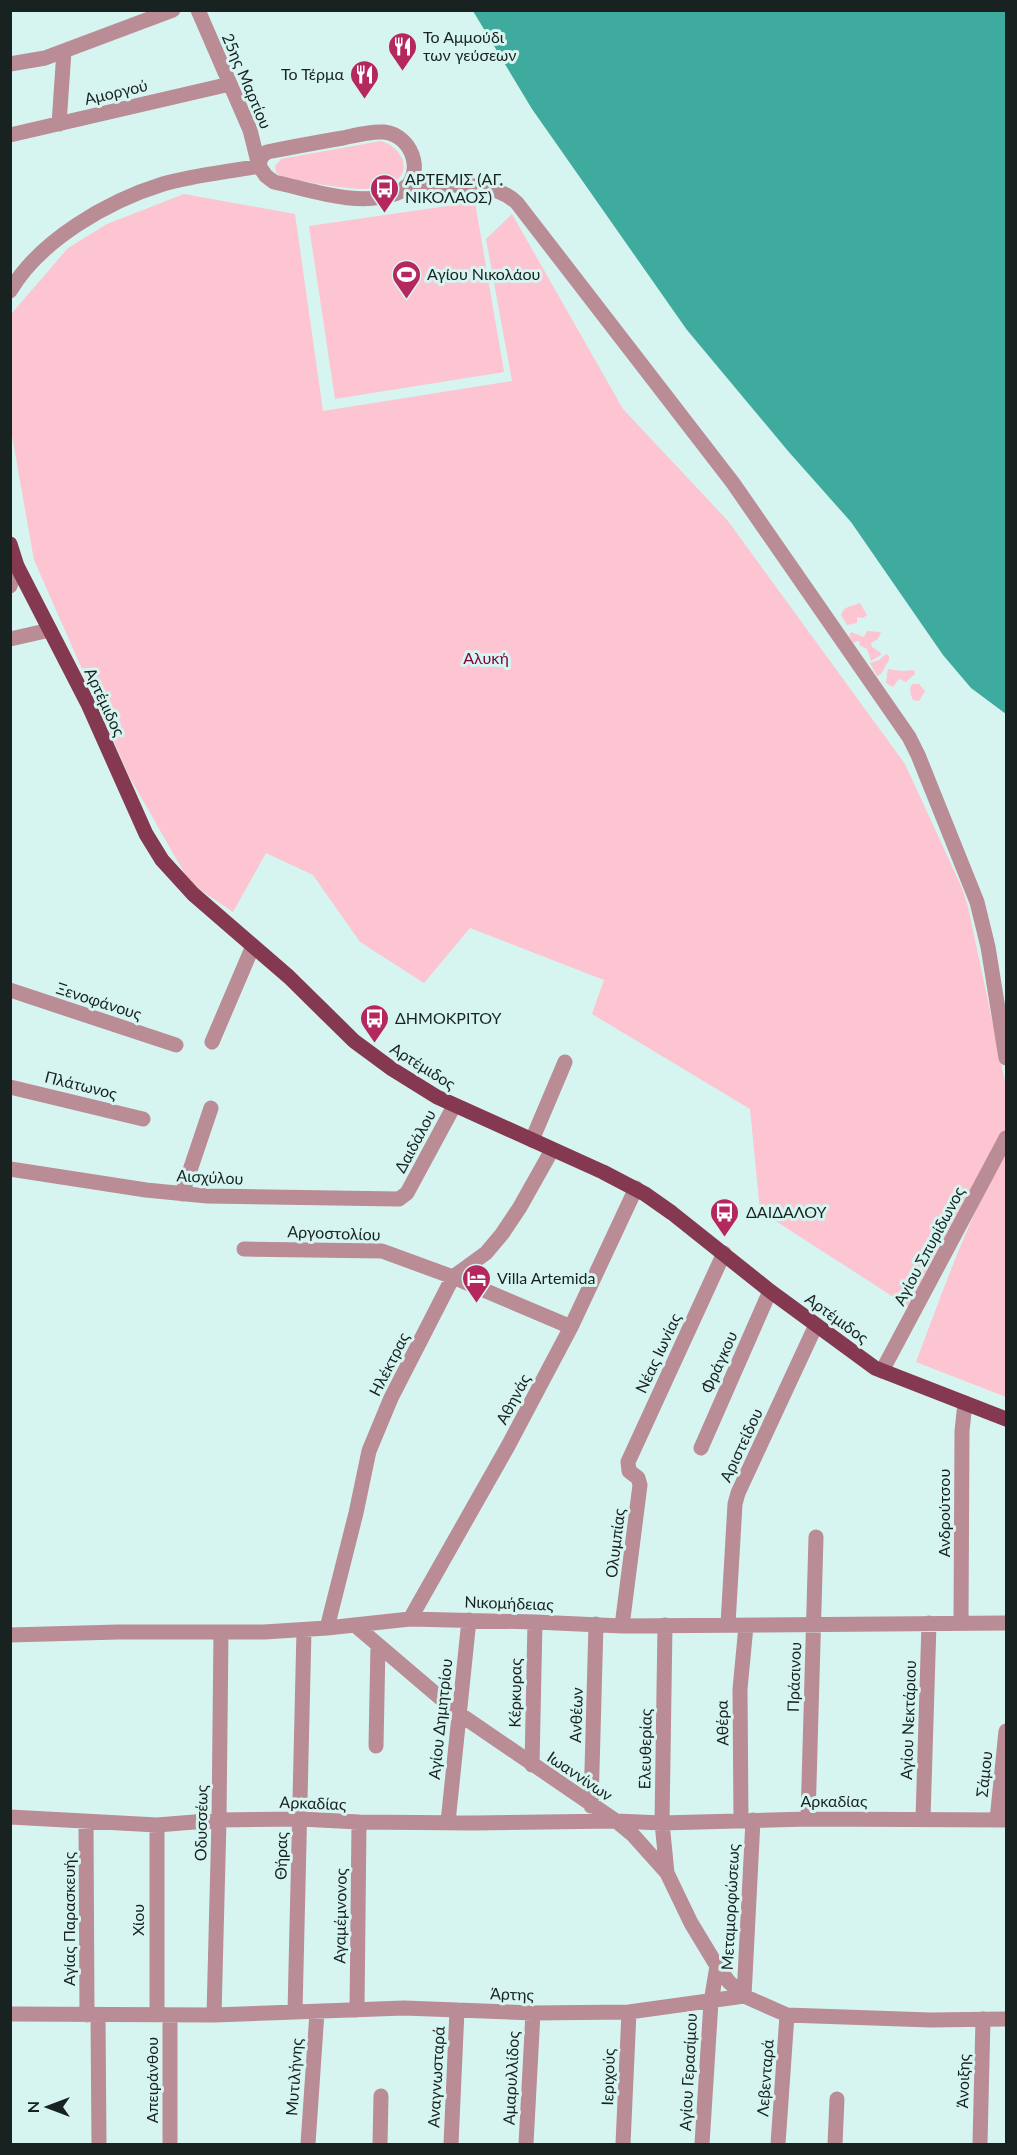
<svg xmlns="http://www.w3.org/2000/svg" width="1017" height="2155" font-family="Lato,sans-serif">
<rect width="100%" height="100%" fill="#d6f5f0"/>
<path fill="#fdc4d1" d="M381,141c21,6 34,32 9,43 -7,4 -19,5 -27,5 -26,-1 -53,-7 -79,-11l-8,-5 -1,-7 6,-7z
M184,194l111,20 28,197 189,-30 -26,-142 26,-25 111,195 105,112 177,243 57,124 6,19 38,179v43l-97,178 -149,-96 -10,-102 -158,-95 12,-34 -134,-52 -46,55 -64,-41 -47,-67 -47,-22 -33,59 -43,-29 -61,-107 -95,-216 -23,-130 1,-117 56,-65 39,-24z
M475,202l29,170 -169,27 -26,-173z
M860,603l7,12 -4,3 -6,-1v6l-10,2 -6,-10c3,-9 11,-9 19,-12z
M867,631l14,1 -3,7 -7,4 1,4 9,6v2l-10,6 -4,-12 -8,-4 1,-3 -3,-1 -4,2 -4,-7 2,-4 13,5z
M886,654l3,2v4l-8,14 -4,2 -7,-13 9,-3z
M888,669l14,2 12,-1 1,4 -9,8 -7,-3 -6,8 -7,-4z
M912,684h7l6,7 -6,10 -6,-1c-3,-6 -4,-11 -1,-16z
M1006,1151v246l-90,-35c27,-71 52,-144 90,-211z"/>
<path fill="#3fab9e" d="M473,11h533v703l-35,-26 -28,-33 -92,-133 -63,-71 -101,-121 -155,-221z"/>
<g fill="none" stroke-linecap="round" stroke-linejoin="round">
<path stroke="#b98c96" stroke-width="15" d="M198,10l52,120 9,36 7,10 8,6c38,8 82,25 121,12 33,-12 20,-59 -11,-62 -14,-1 -28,3 -41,6 -25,4 -51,9 -76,14l-6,5 -2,9
M10,64l35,-6 128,-48
M59,124l5,-73
M10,135l220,-51
M405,187c35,0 86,-10 112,16l216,280 176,254 9,18 59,147 11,45 18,111
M10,291c30,-51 98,-90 153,-107 31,-9 64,-12 96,-18
M10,586l7,-20
M10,639l40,-9
M10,990l166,55
M212,1042l41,-96
M10,1087l133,32
M532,1140l33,-78
M10,1169l136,21 61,6 192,3 8,-6 47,-87
M182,1194l29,-86
M244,1249l138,2 71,26 118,50
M882,1371l124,-233
M701,1448l69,-157
M410,1619l98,-173 63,-119 65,-139
M961,1623l1,-192 3,-28
M728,1624l7,-120 3,-11 78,-168
M665,1625l-3,198 5,50
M356,1626l102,87 158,108 17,14 34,38 24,50 26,43 -6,36 -9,142
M622,1626l18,-141 -2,-7 -9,-7 -1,-9 96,-209
M327,1628l29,-115 13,-62 22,-53 62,-121 33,-24 16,-19 18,-27 32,-57
M10,1635l108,-3h146l63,-4 83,-9 125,3 87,4 384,-3
M376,1746l2,-101
M532,1765l3,-143
M591,1806l5,-182
M10,1817l147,8 62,-5 81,-1 59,3 115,1 142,-2 46,2 146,-4 198,1
M923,1818l6,-195
M808,1819l8,-282
M741,1820l-1,-131 6,-63
M997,1820l9,-89
M86,1822l1,193
M448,1822l21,-202
M717,1966l12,16 15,14
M744,1996l9,-176
M357,2010l2,-188
M295,2012l9,-382
M10,2014l204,1 190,-7 129,5 96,-1 115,-16 43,19 143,5 76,-1
M157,2015v-190
M214,2015l5,-195 2,-188
M98,2016l1,128
M170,2144v-129
M308,2144l9,-132
M380,2144l1,-48
M451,2144l6,-134
M526,2144l7,-131
M623,2144l6,-132
M778,2144l9,-129
M835,2144l2,-45
M980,2144l3,-125"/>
<path stroke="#843950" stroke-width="15" d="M10,544l7,22 71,138 58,130 16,26 31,34 96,83 65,64 38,28 45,28 166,75 42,22 27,19 98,78 105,77 131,51"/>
</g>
<defs>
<symbol id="restaurant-pin" viewBox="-11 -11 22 30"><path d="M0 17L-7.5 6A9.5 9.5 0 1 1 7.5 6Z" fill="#b5285e" stroke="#d6f5f0"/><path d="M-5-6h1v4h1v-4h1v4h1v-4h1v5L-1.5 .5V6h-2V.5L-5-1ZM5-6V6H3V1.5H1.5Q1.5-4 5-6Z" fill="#fff"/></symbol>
<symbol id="bus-pin" viewBox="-11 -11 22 30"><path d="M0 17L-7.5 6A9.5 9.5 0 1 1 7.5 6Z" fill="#b5285e" stroke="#d6f5f0"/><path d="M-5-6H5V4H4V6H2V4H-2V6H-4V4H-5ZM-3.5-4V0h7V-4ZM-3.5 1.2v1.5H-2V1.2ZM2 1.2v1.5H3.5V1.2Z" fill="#fff"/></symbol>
<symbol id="stadium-pin" viewBox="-11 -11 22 30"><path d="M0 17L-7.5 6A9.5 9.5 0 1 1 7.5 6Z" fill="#b5285e" stroke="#d6f5f0"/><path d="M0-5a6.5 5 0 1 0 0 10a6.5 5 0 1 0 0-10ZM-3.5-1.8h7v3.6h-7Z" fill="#fff"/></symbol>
<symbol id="hotel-pin" viewBox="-11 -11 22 30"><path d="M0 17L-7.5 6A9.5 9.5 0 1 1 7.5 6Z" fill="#b5285e" stroke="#d6f5f0"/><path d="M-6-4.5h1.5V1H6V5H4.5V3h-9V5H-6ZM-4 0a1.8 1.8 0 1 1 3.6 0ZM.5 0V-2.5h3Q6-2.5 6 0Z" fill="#fff"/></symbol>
</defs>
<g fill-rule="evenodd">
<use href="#restaurant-pin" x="386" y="30" width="33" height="45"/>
<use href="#restaurant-pin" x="348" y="58" width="33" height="45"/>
<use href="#bus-pin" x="368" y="172" width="33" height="45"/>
<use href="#stadium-pin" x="390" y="258" width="33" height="45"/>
<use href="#bus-pin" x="358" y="1002" width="33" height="45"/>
<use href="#bus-pin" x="708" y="1196" width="33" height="45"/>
<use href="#hotel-pin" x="460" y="1262" width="33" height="45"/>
</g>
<g text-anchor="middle" stroke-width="6" stroke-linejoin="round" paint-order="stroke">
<g font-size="16" fill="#182321" stroke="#d6f5f0" text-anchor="start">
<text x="423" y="43">Το Αμμούδι<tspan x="423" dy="18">των γεύσεων</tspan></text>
<text x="344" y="80" text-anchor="end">Το Τέρμα</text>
<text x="405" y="185">ΑΡΤΕΜΙΣ (ΑΓ.<tspan x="405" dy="18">ΝΙΚΟΛΑΟΣ)</tspan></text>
<text x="427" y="280">Αγίου Νικολάου</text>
<text x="395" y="1024">ΔΗΜΟΚΡΙΤΟΥ</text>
<text x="746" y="1218">ΔΑΙΔΑΛΟΥ</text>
<text x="497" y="1284">Villa Artemida</text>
</g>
<g font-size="16" fill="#182321" stroke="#d6f5f0">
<text transform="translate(247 81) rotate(67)" y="6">25ης Μαρτίου</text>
<text transform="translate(116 92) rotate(-13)" y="6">Αμοργού</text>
<text transform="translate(105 702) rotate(65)" y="6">Αρτέμιδος</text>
<text transform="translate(99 1001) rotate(18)" y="6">Ξενοφάνους</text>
<text transform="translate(423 1066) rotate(32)" y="6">Αρτέμιδος</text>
<text transform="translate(81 1085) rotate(14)" y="6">Πλάτωνος</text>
<text transform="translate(415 1141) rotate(-62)" y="6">Δαιδάλου</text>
<text transform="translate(210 1177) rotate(3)" y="6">Αισχύλου</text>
<text transform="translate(334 1233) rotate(2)" y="6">Αργοστολίου</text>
<text transform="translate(929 1246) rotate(-62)" y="6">Αγίου Σπυρίδωνος</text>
<text transform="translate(837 1318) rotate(36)" y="6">Αρτέμιδος</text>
<text transform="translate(658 1353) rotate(-65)" y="6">Νέας Ιωνίας</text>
<text transform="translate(719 1362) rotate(-66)" y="6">Φράγκου</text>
<text transform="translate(389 1364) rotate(-63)" y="6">Ηλέκτρας</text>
<text transform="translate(513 1399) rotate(-62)" y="6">Αθηνάς</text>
<text transform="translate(741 1445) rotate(-65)" y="6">Αριστείδου</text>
<text transform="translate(944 1513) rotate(-90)" y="6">Ανδρούτσου</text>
<text transform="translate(615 1543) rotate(-83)" y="6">Ολυμπίας</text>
<text transform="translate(509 1603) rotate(2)" y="6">Νικομήδειας</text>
<text transform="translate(794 1677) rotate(-88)" y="6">Πράσινου</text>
<text transform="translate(515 1693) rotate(-89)" y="6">Κέρκυρας</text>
<text transform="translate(576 1715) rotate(-88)" y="6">Ανθέων</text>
<text transform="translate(440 1719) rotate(-84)" y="6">Αγίου Δημητρίου</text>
<text transform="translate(908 1720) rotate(-88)" y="6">Αγίου Νεκτάριου</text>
<text transform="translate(722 1723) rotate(-91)" y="6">Αθέρα</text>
<text transform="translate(645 1749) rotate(-89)" y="6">Ελευθερίας</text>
<text transform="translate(984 1774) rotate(-84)" y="6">Σάμου</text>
<text transform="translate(580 1776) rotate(34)" y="6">Ιωαννίνων</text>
<text x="834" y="1807">Αρκαδίας</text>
<text transform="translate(313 1803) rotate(2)" y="6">Αρκαδίας</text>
<text transform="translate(201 1823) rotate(-89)" y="6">Οδυσσέως</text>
<text transform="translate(281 1856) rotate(-89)" y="6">Θήρας</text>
<text transform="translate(730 1907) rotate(-87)" y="6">Μεταμορφώσεως</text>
<text transform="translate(340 1916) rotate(-89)" y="6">Αγαμέμνονος</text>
<text transform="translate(69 1919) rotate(-90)" y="6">Αγίας Παρασκευής</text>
<text transform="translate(138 1920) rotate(-90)" y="6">Χίου</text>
<text transform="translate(512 1994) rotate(2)" y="6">Άρτης</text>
<text transform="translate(688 2072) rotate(-87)" y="6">Αγίου Γερασίμου</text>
<text transform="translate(294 2077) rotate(-86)" y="6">Μυτιλήνης</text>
<text transform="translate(436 2077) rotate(-87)" y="6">Αναγνωσταρά</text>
<text transform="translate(608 2077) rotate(-88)" y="6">Ιεριχούς</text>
<text transform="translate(511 2078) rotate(-87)" y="6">Αμαρυλλίδος</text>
<text transform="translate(765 2078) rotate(-86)" y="6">Λεβενταρά</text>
<text transform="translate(152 2080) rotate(-90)" y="6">Απειράνθου</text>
<text transform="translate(963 2081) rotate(-88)" y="6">Άνοιξης</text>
</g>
<g font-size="16" fill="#81053d" stroke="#d6f5f0">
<text x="486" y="664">Αλυκή</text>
</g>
</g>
<rect width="1017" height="2155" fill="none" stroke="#182321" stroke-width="24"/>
<g transform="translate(48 2107) rotate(270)" stroke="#d6f5f0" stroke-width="4.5" paint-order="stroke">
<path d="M0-4.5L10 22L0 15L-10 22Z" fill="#182321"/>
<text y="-9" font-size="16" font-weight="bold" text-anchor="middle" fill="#182321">N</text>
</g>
</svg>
